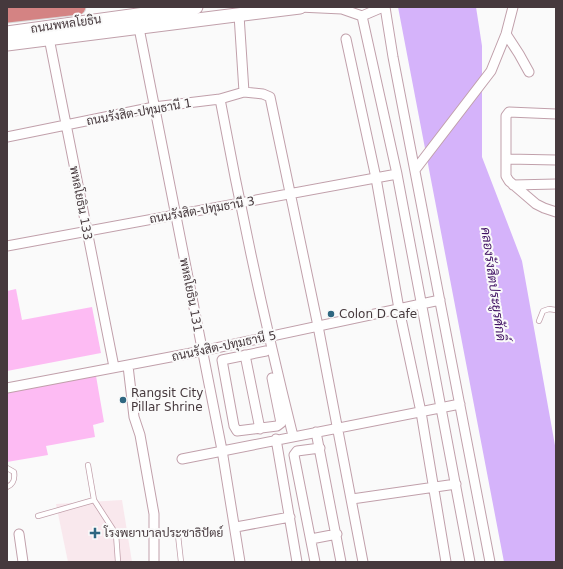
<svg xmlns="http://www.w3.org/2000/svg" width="563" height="569" font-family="'DejaVu Sans',Sarabun,sans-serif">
<rect width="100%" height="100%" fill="#fafafa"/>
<path fill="#f9e8ed" d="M122,500l10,62h-64l-12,-58z"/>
<path fill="#d5b3fa" d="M398,7h78l6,39v111l40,104 34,190v111h-52z"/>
<path fill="#fdbbf3" d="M16,289l6,31 70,-13 9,46 -94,18v-80z
M96,376l8,46 -11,3 2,12 -49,9 2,9 -41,7v-70z"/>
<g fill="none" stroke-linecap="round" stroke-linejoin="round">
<defs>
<path id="service" d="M539,321l4,-10 6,-2 7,1
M88,465l6,35 22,34 2,28
M7,468l7,4c1,7 0,12 -7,15
M38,516l56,-16
M154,535l17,-2 7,2 3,27"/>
<path id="minor" d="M299,7l43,2 20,7 35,158 73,388
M385,7l8,50 97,505
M239,15l5,77
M362,16l21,-9
M139,28l83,422 18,112
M506,34l13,20 10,18
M49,38l65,329
M346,39l30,139 23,131 22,103 25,150
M220,99c21,113 45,225 73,337
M556,114l-47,-2 -3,4v60l3,5 27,23 8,4 12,4
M7,137l147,-30 66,-8 24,-7 19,2 7,3 48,229 45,236
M506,159l50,1
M415,170l76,-99 15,-37 7,-27
M513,185l43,-1
M7,246l390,-72
M266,351l-44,9 12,66 3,5 40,-5 4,-3 -9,-45
M245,355l15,74
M128,366l6,51 6,18 14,79v48
M7,388l195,-37 238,-51
M316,432l25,130
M276,439l21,123
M182,459l278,-55
M352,499l104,-15
M236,527l54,-10
M19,534l4,28
M311,539l26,-5
M315,562l-21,-107 3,-4 23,-3"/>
<path id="secondary" d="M7,33l189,-26
M7,44l293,-37"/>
<path id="trunk" d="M7,15l71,-8"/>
</defs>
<use href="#service" stroke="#c1a0ab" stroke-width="6"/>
<use href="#minor" stroke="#c1a0ab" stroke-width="11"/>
<use href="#secondary" stroke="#c1a0ab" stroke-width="15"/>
<use href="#trunk" stroke="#dad7d8" stroke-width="17"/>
<use href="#service" stroke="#fff" stroke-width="4.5"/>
<use href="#minor" stroke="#fff" stroke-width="9"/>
<use href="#secondary" stroke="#fff" stroke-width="13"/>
<use href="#trunk" stroke="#d48383" stroke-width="15"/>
</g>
<g fill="#2f6781" stroke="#fafafa" stroke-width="1.5">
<circle cx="331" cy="314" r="4"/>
<circle cx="123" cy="400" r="4"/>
<path d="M93 527h4v4h4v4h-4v4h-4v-4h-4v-4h4z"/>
</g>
<g text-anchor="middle" stroke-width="4" stroke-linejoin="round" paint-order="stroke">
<g font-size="12" fill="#46393d" stroke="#fafafa">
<text transform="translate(66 24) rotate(-8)" y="4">ถนนพหลโยธิน</text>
<text transform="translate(139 112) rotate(-10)" y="4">ถนนรังสิต-ปทุมธานี 1</text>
<text transform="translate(81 203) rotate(79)" y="4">พหลโยธิน 133</text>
<text transform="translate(202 210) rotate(-10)" y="4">ถนนรังสิต-ปทุมธานี 3</text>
<text transform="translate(191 295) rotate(79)" y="4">พหลโยธิน 131</text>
<text transform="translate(224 346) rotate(-12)" y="4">ถนนรังสิต-ปทุมธานี 5</text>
</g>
<g font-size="12" fill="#46393d" stroke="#fafafa" text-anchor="start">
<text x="339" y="318">Colon D Cafe</text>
<text x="131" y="397">Rangsit City<tspan x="131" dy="14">Pillar Shrine</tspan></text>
<text x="104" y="537">โรงพยาบาลประชาธิปัตย์</text>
</g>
<g font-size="13" font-style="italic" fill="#411263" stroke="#fafafa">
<text transform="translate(494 284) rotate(82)" y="5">คลองรังสิตประยูรศักดิ์</text>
</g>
</g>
<rect width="563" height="569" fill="none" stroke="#46393d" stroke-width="16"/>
</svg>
